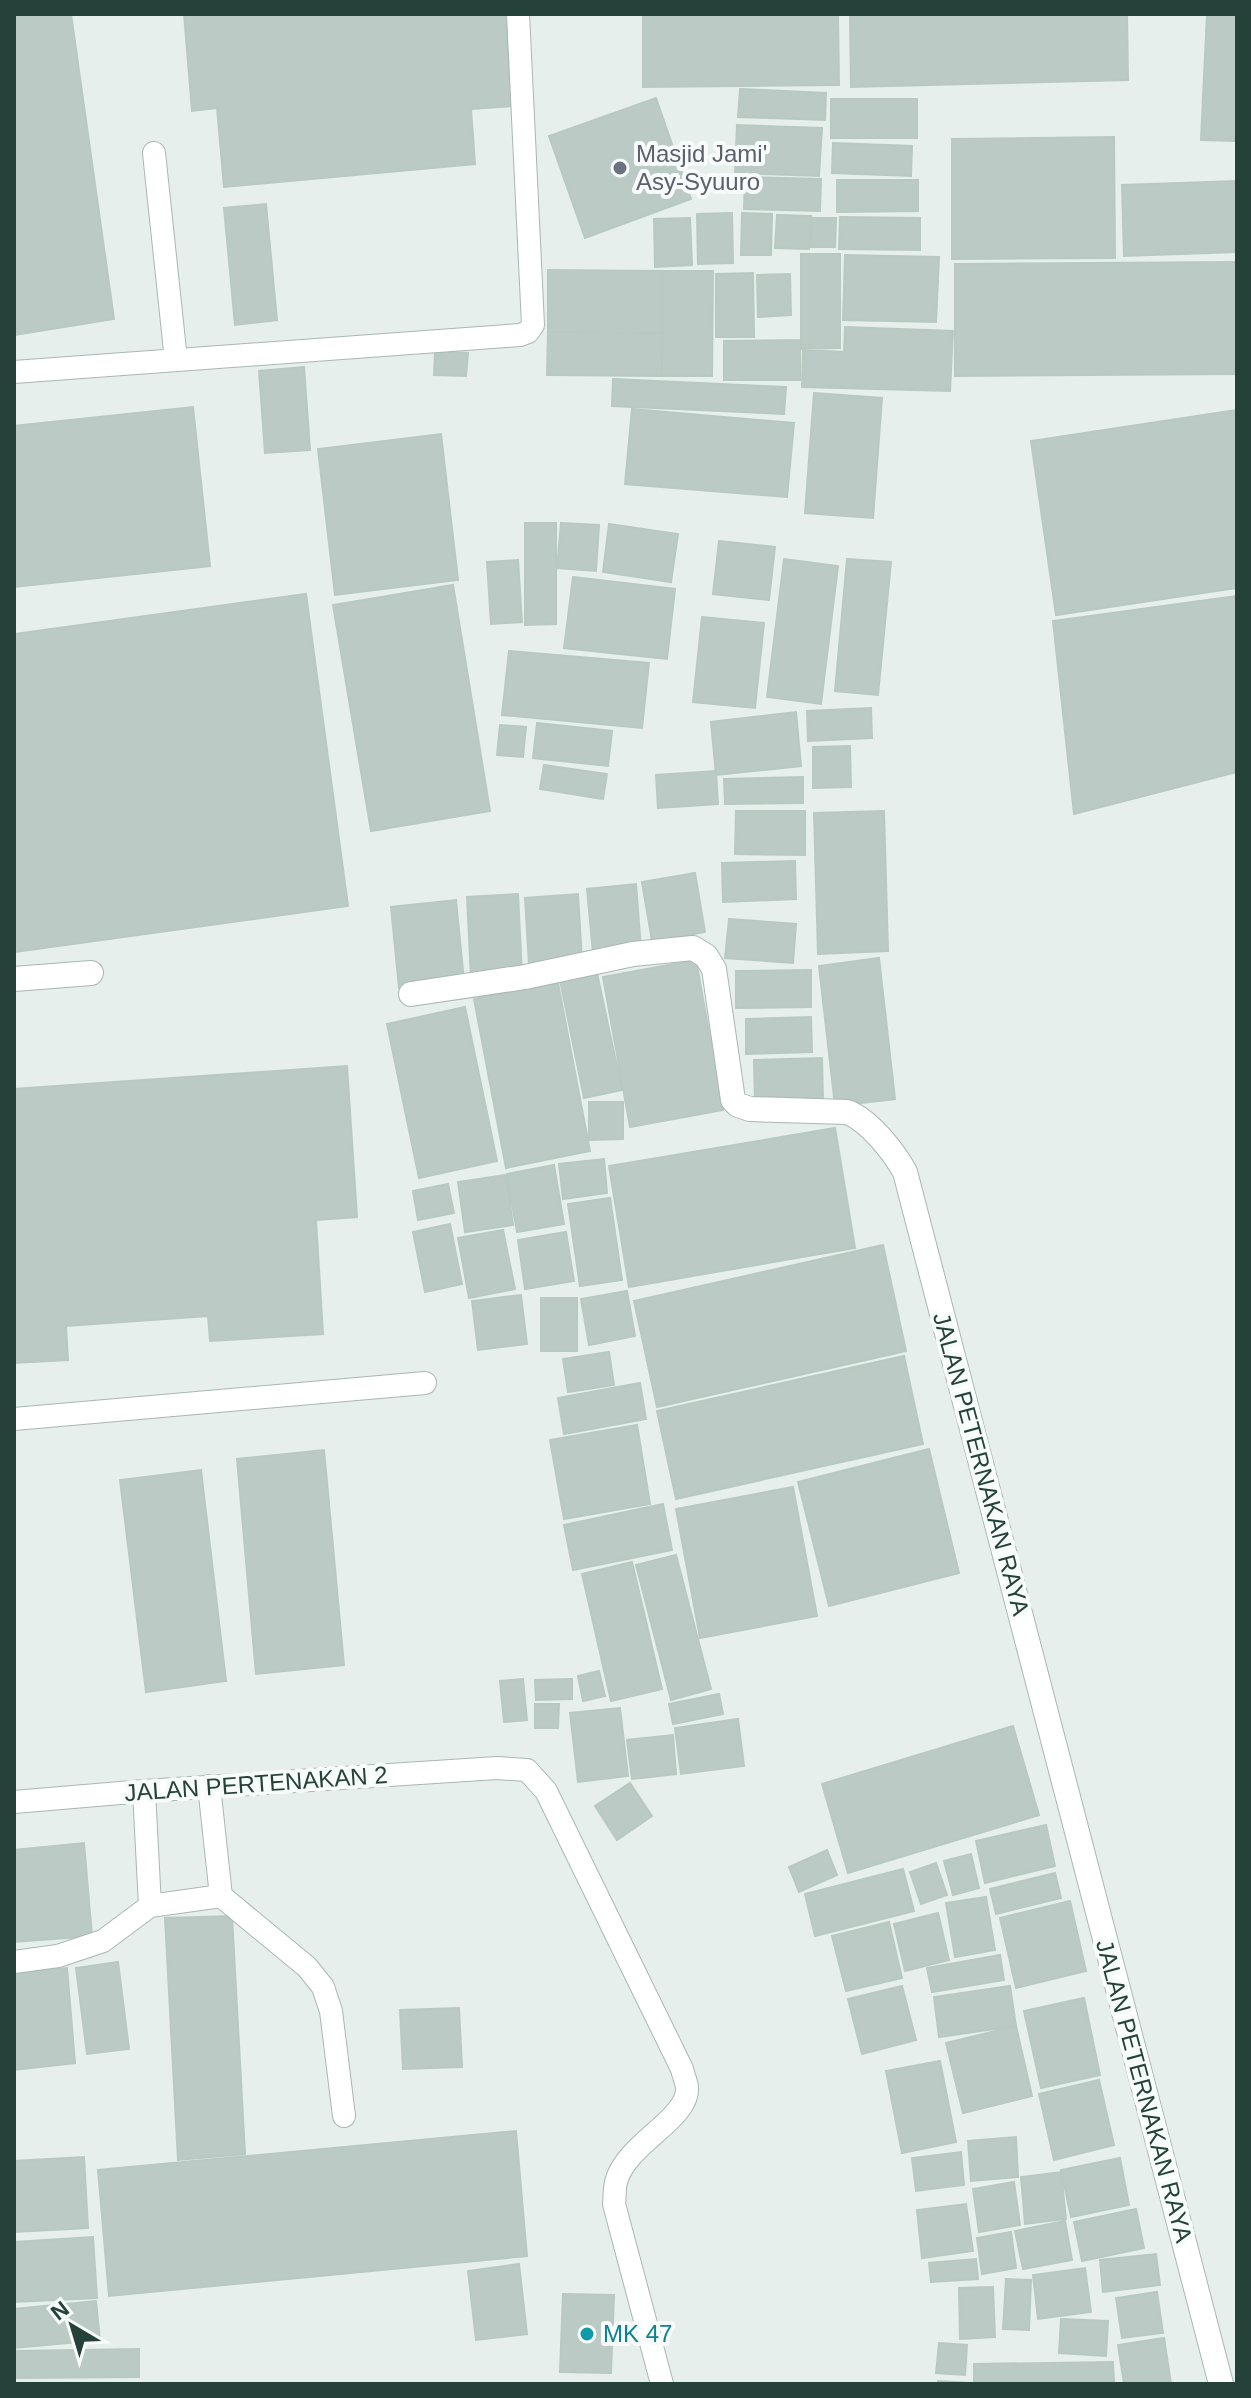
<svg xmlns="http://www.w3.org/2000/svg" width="1251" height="2398" font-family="Arial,sans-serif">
<rect width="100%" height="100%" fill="#e6efeb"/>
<path fill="#bbcac4" stroke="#b8c9c2" stroke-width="2" d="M14,14h57l43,305 -100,16z
M184,14h321l7,92 -41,3 4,55 -251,23 -7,-79 -25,3z
M643,14h195l1,71 -196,2z
M850,14h277l1,66 -277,7z
M1207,14h30v127l-36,-1z
M740,89l86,4 -1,27 -87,-3z
M656,98l35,101 -106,39 -36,-102z
M831,99h86v39h-86z
M737,125l85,3 -3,48 -84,-3z
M1114,137l1,121 -163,1v-120z
M833,143l79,3 -1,30 -79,-3z
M745,177l76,2 -1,32 -76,-2z
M837,180h81v31l-81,1z
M1237,181v71l-113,4 -2,-71z
M266,204l11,116 -42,5 -11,-117z
M732,213l1,50 -35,1 -1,-50z
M742,213l30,1 -1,41h-30z
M777,215l34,1 -2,33 -34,-1z
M840,217l80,1v32l-81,-1z
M690,218l2,47 -37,2 -1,-48z
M812,218h24l-1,29h-24z
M801,254h39v94l-39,1z
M845,255l94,2 -3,65 -93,-2z
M1237,262v112l-282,2v-112z
M548,270l115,1 -1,62 -114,-1z
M663,271h50l-1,105h-50z
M753,273l1,64h-38v-63z
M790,274l1,41 -33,2 -1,-42z
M845,327l108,4 -3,60 -148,-4 1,-37 41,2z
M548,332l114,1v43l-115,-1z
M800,340v40h-76v-39z
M435,351l33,2 -2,23 -32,-1z
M304,367l6,83 -45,3 -6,-82z
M613,379l173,8 -2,27 -172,-8z
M814,393l68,5 -9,120 -68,-5z
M193,407l17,159 -196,21v-161z
M632,409l162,14 -7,74 -162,-13z
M1237,410v178l-181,27 -25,-174z
M441,434l17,146 -123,15 -17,-146z
M525,523h31v101l-31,1z
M561,523l38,2 -3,46 -39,-3z
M609,524l69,10 -7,48 -68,-10z
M719,541l56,6 -6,53 -56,-6z
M784,559l54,7 -17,138 -54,-7z
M847,559l44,3 -13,133 -43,-4z
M518,560l4,62 -31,2 -4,-62z
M573,577l102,12 -8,70 -103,-11z
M453,585l37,226 -119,20 -38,-226z
M306,594l42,312 -334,46v-318z
M1237,596v176l-163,42 -21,-193z
M702,617l62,6 -9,85 -62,-6z
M509,651l140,12 -7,65 -140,-13z
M871,708l1,30 -64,3 -1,-30z
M796,712l5,54 -85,9 -5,-53z
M537,723l75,8 -4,35 -75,-8z
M500,725l26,2 -3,30 -26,-2z
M850,746l1,41 -38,1v-41z
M544,765l63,9 -4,25 -63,-10z
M716,771l2,33 -60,4 -2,-33z
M803,777v26l-78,1 -1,-25z
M736,811h69v44l-70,-1z
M884,811l4,140 -70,3 -4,-141z
M795,861l1,38 -73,3 -1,-39z
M695,873l10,59 -53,9 -10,-59z
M636,884l5,65 -48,4 -6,-64z
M518,894l4,81 -51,3 -4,-81z
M578,894l4,67 -53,3 -4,-66z
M456,900l8,81 -65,7 -8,-81z
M729,919l67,5 -3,39 -68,-5z
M879,958l16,141 -60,7 -16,-140z
M696,960l27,150 -93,17 -27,-150z
M811,970v37l-75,1v-37z
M597,973l25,117 -38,8 -24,-118z
M558,983l32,168 -84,17 -32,-169z
M465,1007l32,154 -78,17 -32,-154z
M811,1017l1,35 -66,2v-35z
M822,1058l1,44 -68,2 -1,-44z
M347,1066l10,151 -41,3 7,114 -113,7 -2,-25 -142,10 2,34 -54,3v-274z
M589,1102h34v37l-34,1z
M835,1128l20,120 -226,39 -20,-121z
M604,1159l3,34 -44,6 -4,-35z
M554,1165l10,59 -47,8 -10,-58z
M506,1175l7,50 -48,7 -7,-50z
M448,1184l6,29 -36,7 -5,-29z
M610,1198l12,82 -42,6 -12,-82z
M450,1224l12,60 -37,8 -12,-60z
M503,1230l12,59 -46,9 -11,-60z
M566,1232l8,49 -49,8 -7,-49z
M883,1245l23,106 -249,56 -23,-106z
M627,1291l8,45 -46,9 -8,-46z
M521,1295l6,49 -49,6 -6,-49z
M541,1298h36v53h-36z
M609,1352l5,33 -46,7 -5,-33z
M904,1356l19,88 -247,55 -19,-88z
M640,1383l6,36 -82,15 -6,-36z
M637,1425l13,79 -86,15 -14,-79z
M929,1449l30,124 -130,33 -31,-124z
M324,1450l20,215 -88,9 -19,-215z
M201,1470l25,211 -80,11 -26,-212z
M793,1487l24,129 -117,22 -24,-129z
M663,1504l9,46 -99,20 -9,-45z
M676,1555l35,134 -40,11 -35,-135z
M632,1562l30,127 -51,12 -29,-127z
M599,1671l6,25 -22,5 -5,-25z
M523,1679l4,41 -23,2 -4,-41z
M572,1679v20l-36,1 -1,-20z
M719,1694l4,20 -50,10 -4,-20z
M535,1704h24l-1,24h-23z
M620,1708l8,68 -50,6 -8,-69z
M738,1719l6,47 -63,8 -6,-46z
M1013,1726l26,89 -191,58 -26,-89z
M673,1735l3,39 -44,5 -5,-39z
M630,1783l22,33 -35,24 -22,-34z
M1046,1825l9,41 -70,17 -9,-42z
M84,1843l8,93 -78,6v-92z
M827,1850l10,25 -38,17 -10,-25z
M971,1854l8,34 -26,7 -9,-34z
M936,1863l11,32 -26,9 -11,-32z
M903,1869l11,42 -99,25 -10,-42z
M1055,1873l6,25 -65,16 -6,-25z
M986,1897l9,53 -40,7 -9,-54z
M1070,1901l16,70 -70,17 -16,-70z
M938,1913l11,47 -44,11 -11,-47z
M232,1916l13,238 -67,6 -13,-242z
M889,1922l13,56 -56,13 -14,-55z
M1000,1955l4,25 -72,12 -5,-24z
M118,1962l11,87 -42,5 -11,-86z
M67,1968l8,95 -61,7v-97z
M902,1986l14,54 -54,14 -14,-55z
M1010,1986l6,40 -77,11 -5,-40z
M1084,1998l16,77 -59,13 -17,-77z
M459,2008l3,59 -59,2 -3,-59z
M1016,2026l16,70 -69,17 -17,-70z
M940,2061l16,81 -54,11 -16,-82z
M1099,2080l15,65 -60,15 -15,-66z
M516,2131l11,125 -418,40 -11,-126z
M1016,2137l2,40 -47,4 -3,-40z
M961,2152l3,33 -48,6 -4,-33z
M84,2157l4,71 -74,4v-71z
M1120,2158l9,47 -58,12 -10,-47z
M1061,2172l5,47 -41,5 -4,-47z
M1014,2182l6,43 -41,7 -6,-43z
M966,2204l7,47 -51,7 -5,-48z
M1136,2209l8,39 -62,13 -8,-39z
M1065,2221l7,39 -49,9 -8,-38z
M1011,2232l5,36 -34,6 -5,-36z
M93,2237l4,61 -83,4v-60z
M1156,2254l4,31 -57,7 -3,-32z
M976,2259l2,20 -47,3 -2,-19z
M519,2264l8,70 -51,6 -8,-69z
M1085,2268l6,44 -53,7 -5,-44z
M1006,2279l25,1 -2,50 -26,-1z
M993,2287l2,50 -35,2 -1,-51z
M1157,2292l6,41 -41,5 -6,-40z
M563,2294l51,1 -3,78 -51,-1z
M96,2301l4,39 -86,8v-39z
M1061,2319l47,2 -2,35 -47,-3z
M1164,2338l7,46h-47l-6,-39z
M939,2343l28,2 -2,30 -29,-2z
M139,2349v28l-123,1v-27z
M1113,2362l1,22h-140v-20z
M938,2381l33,2 -33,1z"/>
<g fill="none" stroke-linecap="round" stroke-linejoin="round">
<defs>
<path id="lane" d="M154,153l22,207
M14,372l506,-37 8,-3 5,-7 -15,-311
M14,1419l411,-36
M144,1791l6,115
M14,1802l130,-11 353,-23 30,2 19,21 136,278c1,5 4,12 5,18 3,31 -59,56 -70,92 -3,7 -2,17 -3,25l48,180
M221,1896l86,71 16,20 8,24 13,105
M14,1962l44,-6 45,-15 47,-35 71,-10 -12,-110"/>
<path id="street" d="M14,979l77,-6
M411,994l114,-17 108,-23 60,-6 13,8 8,13 19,131 5,5 12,4 97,3c22,8 47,40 58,60l316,1212"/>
</defs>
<use href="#lane" stroke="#a8b8b2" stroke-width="24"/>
<use href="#street" stroke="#a8b8b2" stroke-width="26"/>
<use href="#lane" stroke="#fff" stroke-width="22"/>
<use href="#street" stroke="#fff" stroke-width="24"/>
</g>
<circle fill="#6b7280" stroke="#f7fbf9" stroke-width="3" cx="620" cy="168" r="8"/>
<circle fill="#0f9aa8" stroke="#f7fbf9" stroke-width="3" cx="587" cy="2334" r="8"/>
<g text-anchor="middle" stroke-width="8" stroke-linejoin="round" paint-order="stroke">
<g font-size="24" fill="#5b616d" stroke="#f7fbf9" text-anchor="start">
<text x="636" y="162">Masjid Jami'<tspan x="636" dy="28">Asy-Syuuro</tspan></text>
</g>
<g font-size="24" fill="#24423a" stroke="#f7fbf9">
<text transform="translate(981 1464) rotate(75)" y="8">JALAN PETERNAKAN RAYA</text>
<text transform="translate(256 1784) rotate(-4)" y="8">JALAN PERTENAKAN 2</text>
<text transform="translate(1144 2091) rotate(75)" y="8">JALAN PETERNAKAN RAYA</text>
</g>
<g font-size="24" fill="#0d838f" stroke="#f7fbf9" text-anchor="start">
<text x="603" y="2342">MK 47</text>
</g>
</g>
<rect width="1251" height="2398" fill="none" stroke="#24423a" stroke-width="32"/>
<g transform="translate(72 2326) rotate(322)" stroke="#f7fbf9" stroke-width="6" paint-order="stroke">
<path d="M0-6L14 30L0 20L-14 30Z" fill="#24423a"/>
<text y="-12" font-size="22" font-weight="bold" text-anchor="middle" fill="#24423a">N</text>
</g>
</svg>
